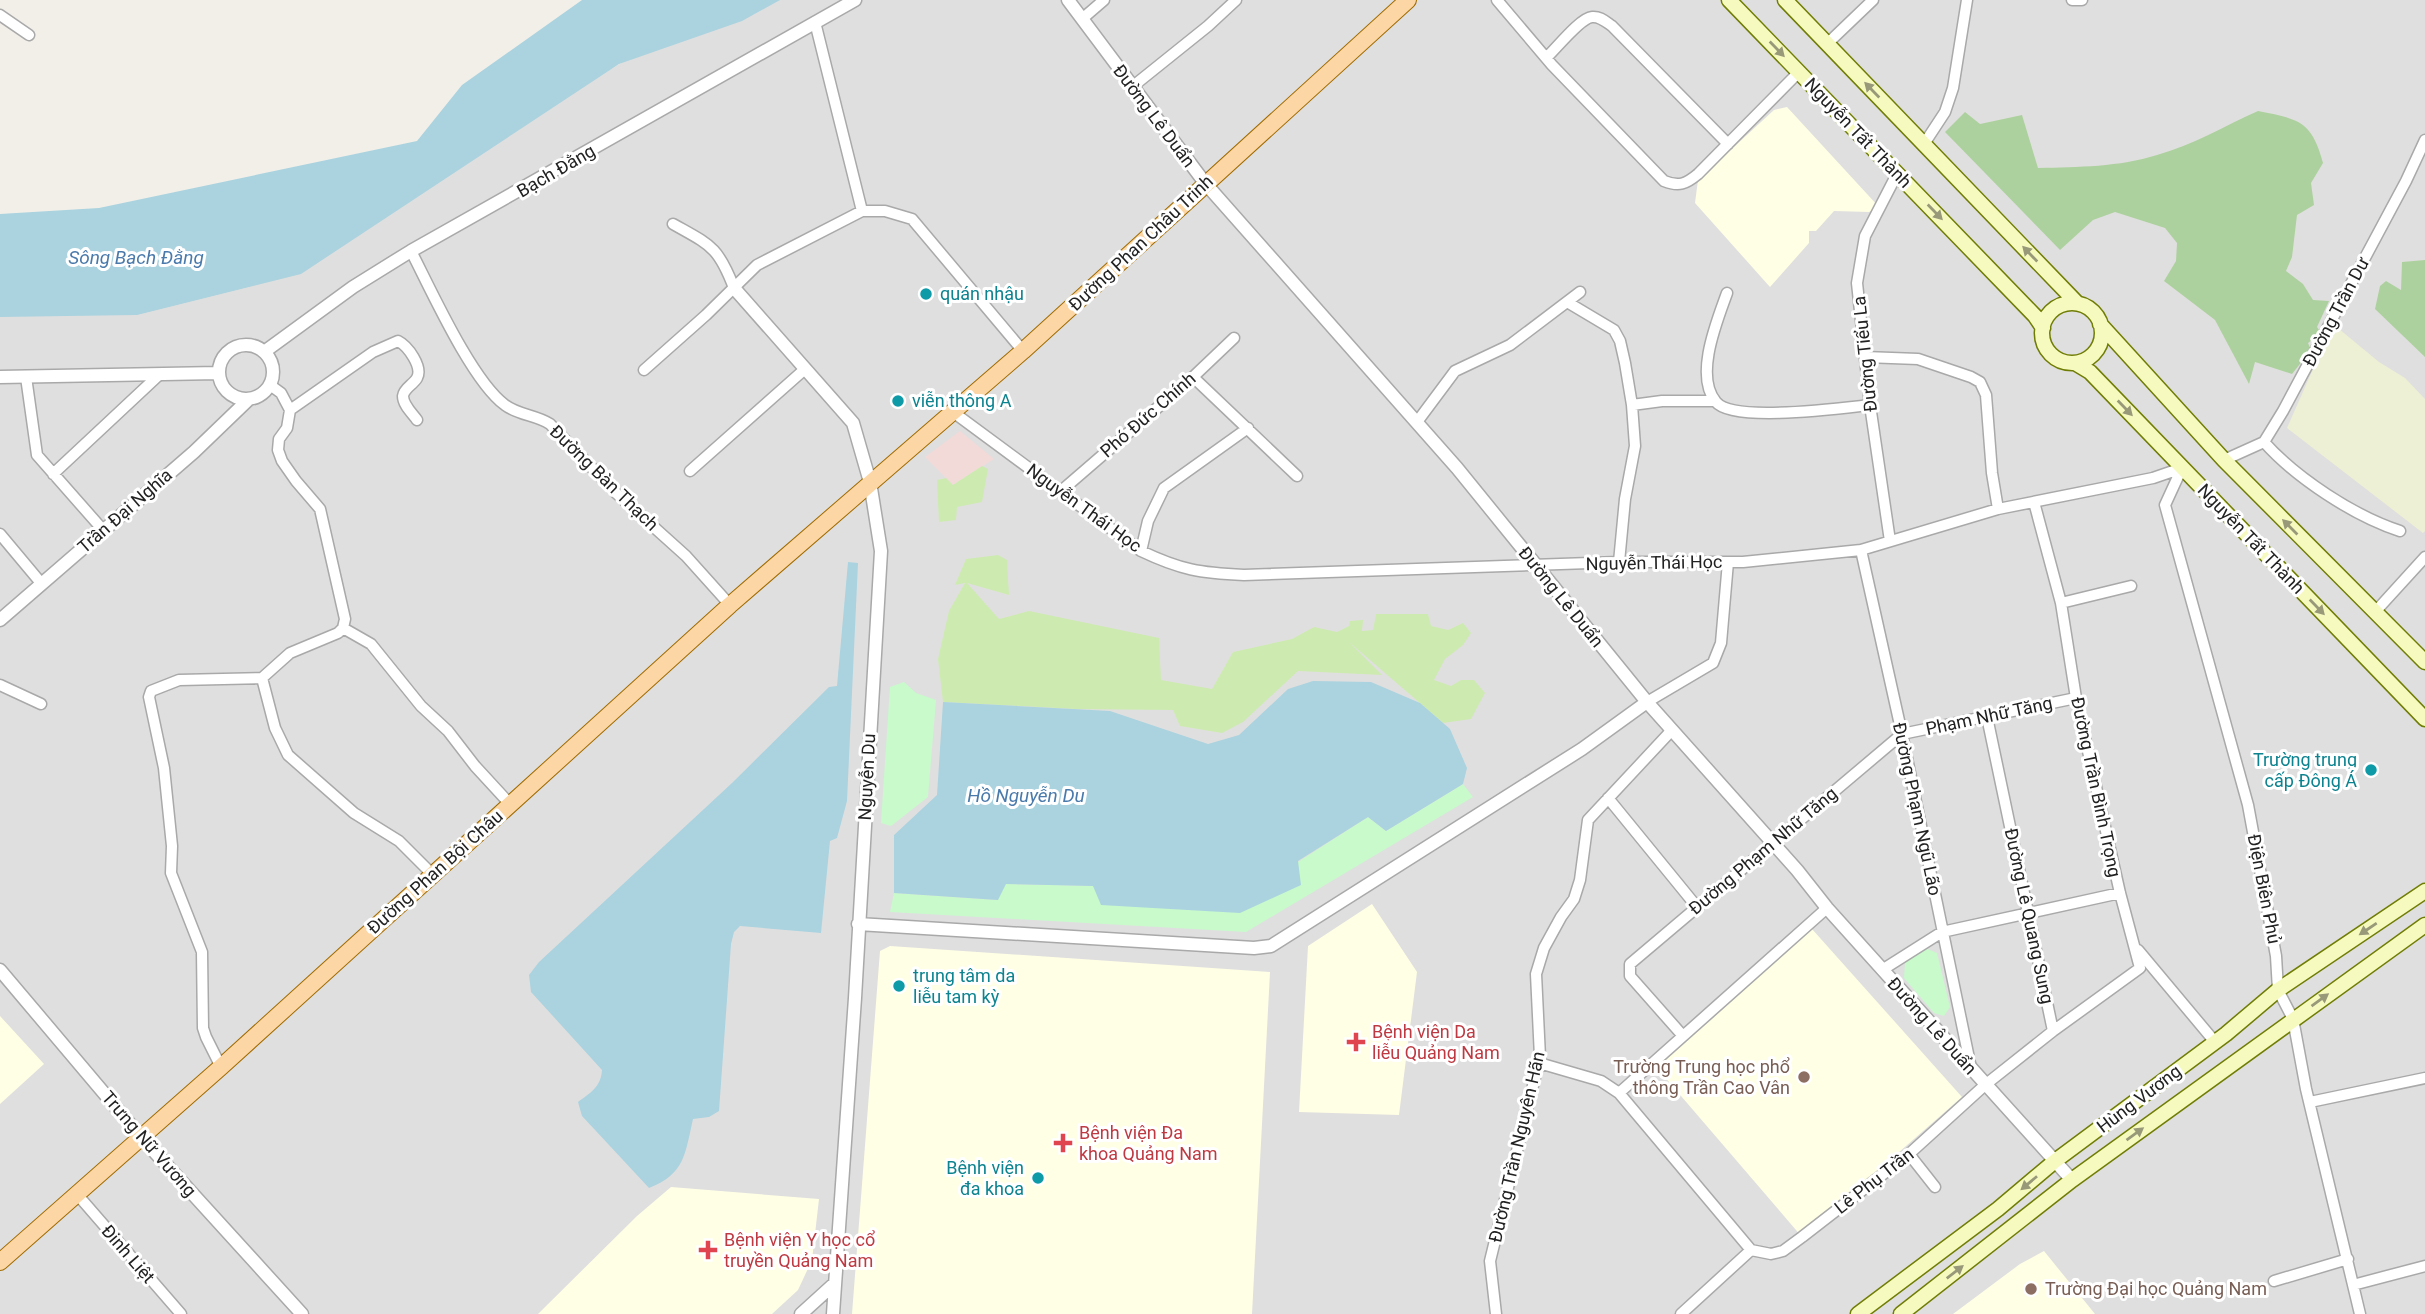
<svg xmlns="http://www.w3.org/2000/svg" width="2425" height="1314" font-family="Roboto,sans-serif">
<rect width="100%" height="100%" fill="#f2efe9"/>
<path fill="#e0dfdf" d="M728,0h1697v1314h-2425v-1016l292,-41z"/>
<path fill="#f2dad9" d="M960,431l34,28 -41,26 -28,-28z"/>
<path fill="#ffffe5" d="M1787,107l92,100 -10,5 -35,-1 -18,20h-7v12l-39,44 -75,-84 3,-23 76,-70z
M1372,904l45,68 -18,143 -100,-3 9,-166z
M1812,929l150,168 -160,140 -145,-169z
M890,946l380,26 -18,342h-400l28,-363z
M0,1016l44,48 -44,40z
M671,1187l148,12 -7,61 -14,30 -26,24h-234l99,-98z
M2044,1251l51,63h-142l67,-50z"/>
<path fill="#eef0d5" d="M2333,324l46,38 26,16 20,21v132l-2,2 -136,-105z"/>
<path fill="#cdebb0" d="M982,466l6,3 -6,33 -25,5 -1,13 -17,2 -2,-42 9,-2 7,7z
M998,555l9,5 2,35 -42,-12 32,36 30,-8 130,27 2,42 51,9 21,-37 59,-13 22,-12 23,5 12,-6 1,-5 13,-1 -1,11 11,-1 3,-16h52l3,12 17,4 15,-7 8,10 -8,12 -18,14 -11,21 17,6 10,-6h13l11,13 -14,26 -28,4 -94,-81 33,33 -84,-4 -55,51 -21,11 -42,-7 -7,-16 -98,-1 -132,-7 -5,-43 11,-48 16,-28 -10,2 11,-26z"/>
<path fill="#add19e" d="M2258,111c41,8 54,10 65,52l-12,20 3,22 -17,10 -5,42 -6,14 17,13 10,16 16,1 -12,26 4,6 -13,10 3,7 -19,24 -37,-12 -6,22 -34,-64 -51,-39 12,-20 1,-18 -12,-15 -50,-16 -22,8 -33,30 -115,-118 20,-20 15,12 42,-9 16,53c40,-1 81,-1 119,-13 36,-10 67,-29 101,-44z
M2425,260v97l-50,-48 5,-23 6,-5 15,9 1,-28z"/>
<path fill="#c8facc" d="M904,682l12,11 20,7 -8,97 -37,29 -10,-3 9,-136z
M1463,784l10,13 -227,135 -356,-20 4,-19 103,7 8,-16 88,2 205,-24 70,-45 18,14z
M1925,948l12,5 13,54 -6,9 -10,-3 -30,-35 1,-15z"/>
<path fill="#aad3df" d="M582,0h198l-38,21 -123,43 -318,210 -164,41 -137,2v-103l99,-6 318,-67 45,-56z
M848,562l10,1 -11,238 -10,37 -7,3 -9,92 -81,-7 -6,6 -3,12 -12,167 -10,6 -16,2c-8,35 -8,55 -44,69l-67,-72 -4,-14c12,-9 23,-15 24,-32l-71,-78 -2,-17 10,-13 193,-179 97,-96 8,-1z
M1313,681l58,1 49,21 30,26 17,39 -4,16 -77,47 -18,-14 -70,44 3,24 -61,28 -139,-8 -8,-19 -87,-2 -8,16 -104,-7v-58l43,-40 6,-93 167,9 98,33 31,-9 49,-46z"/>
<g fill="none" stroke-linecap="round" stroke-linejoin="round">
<defs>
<path id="minor" d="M1497,0l55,65 112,116c15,6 22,3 34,-7l101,-102
M2072,0h10
M0,15l29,20
M1082,19l22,-19
M815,22l47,189
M1828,43l45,-43
M1546,58c10,-9 34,-40 46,-41 8,-1 14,5 20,9l116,118
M1132,87l76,-61 28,-26
M1924,144l21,-32 8,-24 14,-88
M673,224c37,21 45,22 61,64
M411,251c20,39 61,130 94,154 13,10 31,10 45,19l66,69 70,63 44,49
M1727,293c-10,28 -33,83 -11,109 17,21 126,6 154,3
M1567,302l47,28 6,11 5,22 7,42 3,41 -10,53 -6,63
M1865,357l53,2 53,18 9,5 6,13 6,78 6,36
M644,370l62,-55 51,-50 105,-54h23l27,8 111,132
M26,377l11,78 66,75
M1193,377l104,99
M1632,405l30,-4h53
M290,410l83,-58 25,-11c10,5 25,26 19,37 -4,7 -13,10 -14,18 0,9 9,17 14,24
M953,412l188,139c40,19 59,22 103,24l375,-13h124l118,-12 137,-41 155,-31 29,-10
M1417,422l38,-51 55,-26 70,-53
M2264,442c32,36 90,74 136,89
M2224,460l40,-18 19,-31 123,-230 19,-41
M2182,468l-17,37 83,300 28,151 2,34 15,29 13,70 54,225
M690,471l115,-102
M53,474l107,-100
M1061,491l132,-114 41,-39
M2034,502l27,101 15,95 44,195 20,75 -87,63
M0,534l41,49
M1890,541l-20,-136 -13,-122 8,-47 32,-62
M1861,550l41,184 69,334
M1141,551l7,-30 16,-33 84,-60
M2061,603l70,-17
M2375,612l50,-55
M343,628l28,16 50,62 27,25 27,35 35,38
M262,678l13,50 13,27 66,58 45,28 34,34
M0,685l41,19
M1647,702l66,-39 8,-20 7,-81
M1608,798l89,109
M2138,950l77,92
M1882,970l60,-38 178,-39
M1683,1036l-53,-60v-12l272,-230 174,-36
M1539,1063l62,18 18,12 132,157
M221,1067l-15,-30 -3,-9 -1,-76 -31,-79 1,-27 -8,-78 -15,-71 2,-6 28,-11 83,-2 28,-25 48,-20 5,-5 2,-9 -25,-110 -24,-28 -14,-20 -4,-11 1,-11 8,-11 3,-18 -9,-17 -11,-8
M1619,1093l208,-185
M2310,1102l115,-24
M1909,1154l26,33
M76,1193l105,121
M1751,1250l20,4 12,-3 19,-14 107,-83 76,-69 68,-54 -66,-314
M2274,1281l74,-22
M2353,1285l72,-19
M1496,1314l-6,-53 50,-204 -4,-83 8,-26 17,-31 13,-18 6,-19 8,-60 84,-90
M1681,1314l70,-64"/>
<path id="tertiary" d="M1068,0l137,183 252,285 190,234 150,168 30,38 245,272
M734,288l119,135 17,59 11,69 -26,447 -22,316
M219 372a27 27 0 1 1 54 0a27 27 0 1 1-54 0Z
M264,352l89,-65 58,-36 444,-251
M0,377l218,-4
M0,620l194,-168 54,-52
M858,924l396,24 17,-2 311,-197 65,-47
M0,970l141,167 161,177
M801,1314l33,-30"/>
<path id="secondary" d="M1729,0l306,316 8,12
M1785,0l292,303
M2042 333a30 30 0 1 1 60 0a30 30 0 1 1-60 0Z
M2100,324l124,136 201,202
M2075,363l15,9 335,347
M1858,1314l140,-105 57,-48 171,-127 52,-44 147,-99
M1901,1314l171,-134 353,-255"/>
<path id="primary" d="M0,1262l221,-195 509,-462 293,-254 385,-351"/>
</defs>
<use href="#minor" stroke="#a9a9a9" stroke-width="13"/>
<use href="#tertiary" stroke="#a9a9a9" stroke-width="15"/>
<use href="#secondary" stroke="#707d05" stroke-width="17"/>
<use href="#primary" stroke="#a06b00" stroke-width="18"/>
<use href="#minor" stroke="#fff" stroke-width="10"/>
<use href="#tertiary" stroke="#fff" stroke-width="12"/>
<use href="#secondary" stroke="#f7fabf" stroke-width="14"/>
<use href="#primary" stroke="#fcd6a4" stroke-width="16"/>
</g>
<defs><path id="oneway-solid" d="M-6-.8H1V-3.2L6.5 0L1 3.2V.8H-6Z" transform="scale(1.75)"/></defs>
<g fill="#979978">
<use href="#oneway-solid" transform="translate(1777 49) rotate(46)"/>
<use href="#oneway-solid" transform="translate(1872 90) rotate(-134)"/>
<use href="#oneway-solid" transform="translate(1935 212) rotate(46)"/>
<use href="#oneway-solid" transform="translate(2030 254) rotate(-134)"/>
<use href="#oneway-solid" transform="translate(2125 408) rotate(46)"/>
<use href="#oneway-solid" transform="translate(2290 527) rotate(-135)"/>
<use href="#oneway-solid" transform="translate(2317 607) rotate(46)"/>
<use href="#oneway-solid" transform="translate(2368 929) rotate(146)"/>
<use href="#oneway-solid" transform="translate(2320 1000) rotate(-36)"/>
<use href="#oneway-solid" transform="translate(2135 1134) rotate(-36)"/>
<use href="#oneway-solid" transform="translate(2029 1183) rotate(140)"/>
<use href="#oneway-solid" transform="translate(1955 1272) rotate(-38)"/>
</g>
<g fill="#0f9aa8" stroke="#fff" stroke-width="2.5">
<circle cx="926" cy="294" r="7"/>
<circle cx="898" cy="401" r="7"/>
<circle cx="2371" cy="770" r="7"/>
<circle cx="899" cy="986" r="7"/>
<circle cx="1038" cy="1178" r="7"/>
</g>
<g fill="#e0444e" stroke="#fff" stroke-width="2.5">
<path d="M1352.5 1031.5h7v7h7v7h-7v7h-7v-7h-7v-7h7z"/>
<path d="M1059.5 1132.5h7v7h7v7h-7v7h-7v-7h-7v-7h7z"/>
<path d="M704.5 1239.5h7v7h7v7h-7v7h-7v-7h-7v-7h7z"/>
</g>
<g fill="#8d6e63" stroke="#fff" stroke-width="2.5">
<circle cx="1804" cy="1077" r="7"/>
<circle cx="2031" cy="1289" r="7"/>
</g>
<g text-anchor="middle" stroke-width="6" stroke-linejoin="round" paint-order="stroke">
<g font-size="18" fill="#222" stroke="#fff">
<text transform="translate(1154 116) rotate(53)" y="6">Đường Lê Duẩn</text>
<text transform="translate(1858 133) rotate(46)" y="6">Nguyễn Tất Thành</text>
<text transform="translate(556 171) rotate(-30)" y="6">Bạch Đằng</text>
<text transform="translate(1141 243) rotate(-43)" y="6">Đường Phan Châu Trinh</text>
<text transform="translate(2336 312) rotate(-62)" y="6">Đường Trần Dư</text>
<text transform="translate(1865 354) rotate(-96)" y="6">Đường Tiểu La</text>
<text transform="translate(1148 415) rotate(-41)" y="6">Phó Đức Chính</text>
<text transform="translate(604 478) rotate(44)" y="6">Đường Bàn Thạch</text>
<text transform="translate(1084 508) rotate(36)" y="6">Nguyễn Thái Học</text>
<text transform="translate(125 511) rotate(-41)" y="6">Trần Đại Nghĩa</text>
<text transform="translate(2251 539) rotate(46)" y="6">Nguyễn Tất Thành</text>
<text transform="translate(1654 563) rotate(-1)" y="6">Nguyễn Thái Học</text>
<text transform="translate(1561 597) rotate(51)" y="6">Đường Lê Duẩn</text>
<text transform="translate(1989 716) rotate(-12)" y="6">Phạm Nhữ Tăng</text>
<text transform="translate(867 777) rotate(-87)" y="6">Nguyễn Du</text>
<text transform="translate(2096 787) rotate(78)" y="6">Đường Trần Bình Trọng</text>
<text transform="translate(1917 809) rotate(78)" y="6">Đường Phạm Ngũ Lão</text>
<text transform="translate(1763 851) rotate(-40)" y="6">Đường Phạm Nhữ Tăng</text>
<text transform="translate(435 872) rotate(-42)" y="6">Đường Phan Bội Châu</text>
<text transform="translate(2264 889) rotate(79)" y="6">Điện Biên Phủ</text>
<text transform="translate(2029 916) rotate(78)" y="6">Đường Lê Quang Sung</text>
<text transform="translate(1932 1026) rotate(48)" y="6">Đường Lê Duẩn</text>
<text transform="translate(2139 1099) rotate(-37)" y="6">Hùng Vương</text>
<text transform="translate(149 1144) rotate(49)" y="6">Trưng Nữ Vương</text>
<text transform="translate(1517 1147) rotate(-77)" y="6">Đường Trần Nguyên Hãn</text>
<text transform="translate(1874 1181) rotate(-38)" y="6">Lê Phụ Trần</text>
<text transform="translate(128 1254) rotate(49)" y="6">Đinh Liệt</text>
</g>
<g font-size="18" fill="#0d838f" stroke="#fff" text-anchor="start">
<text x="940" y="300">quán nhậu</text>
<text x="912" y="407">viễn thông A</text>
<text x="2357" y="766" text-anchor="end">Trường trung<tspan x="2357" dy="21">cấp Đông Á</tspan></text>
<text x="913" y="982">trung tâm da<tspan x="913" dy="21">liễu tam kỳ</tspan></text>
<text x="1024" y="1174" text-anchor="end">Bệnh viện<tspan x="1024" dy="21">đa khoa</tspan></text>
</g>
<g font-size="18" fill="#be3a42" stroke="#fff" text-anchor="start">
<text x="1372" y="1038">Bệnh viện Da<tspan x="1372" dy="21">liễu Quảng Nam</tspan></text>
<text x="1079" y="1139">Bệnh viện Đa<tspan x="1079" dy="21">khoa Quảng Nam</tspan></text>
<text x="724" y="1246">Bệnh viện Y học cổ<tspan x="724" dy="21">truyền Quảng Nam</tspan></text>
</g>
<g font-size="18" fill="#785e54" stroke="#fff" text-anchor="end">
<text x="1790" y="1073">Trường Trung học phổ<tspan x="1790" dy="21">thông Trần Cao Vân</tspan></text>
<text x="2045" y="1295" text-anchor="start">Trường Đại học Quảng Nam</text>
</g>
<g font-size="19" font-style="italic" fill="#4a7aab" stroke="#fff">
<text x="136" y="264">Sông Bạch Đằng</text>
<text x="1026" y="802">Hồ Nguyễn Du</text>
</g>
</g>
</svg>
